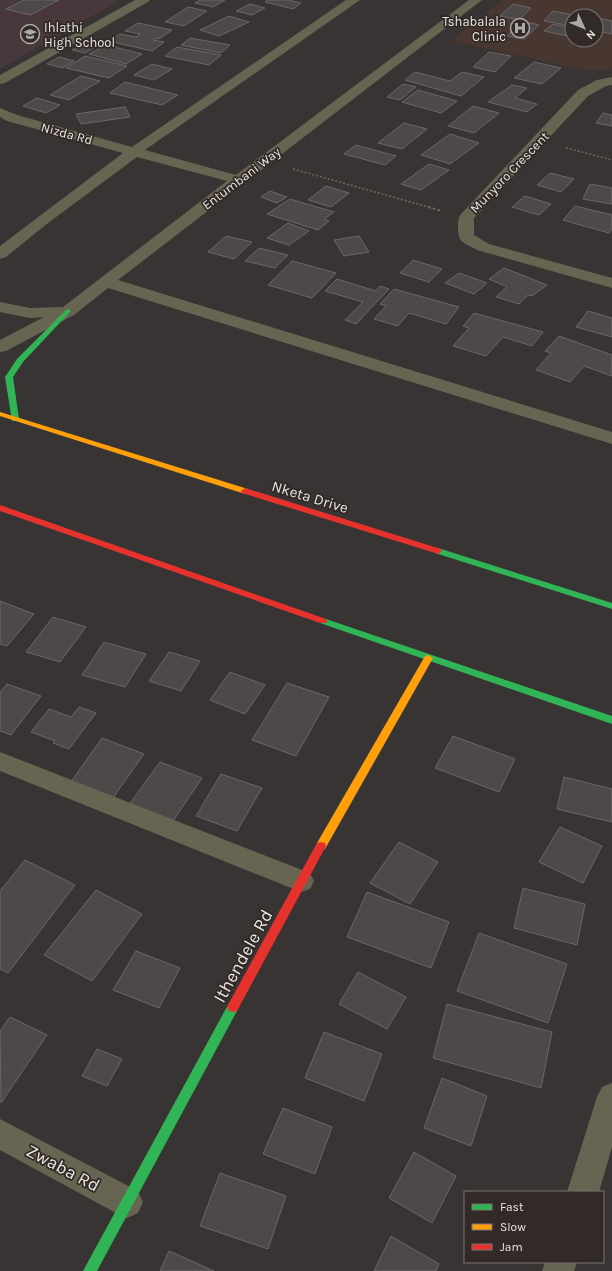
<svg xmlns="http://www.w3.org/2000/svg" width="612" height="1271" font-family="Karla,sans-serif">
<rect width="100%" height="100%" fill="#383433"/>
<path fill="#48373b" d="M0,0h120l-120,69z"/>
<path fill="#483731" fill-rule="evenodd" d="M503,0h109v69l-21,2 -140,-30zM572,16h24v24h-24z"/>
<path fill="#4c4948" stroke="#6b6766" d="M24,0h35l-29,15 -24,-6z
M200,0h25l-12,7 -18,-4z
M268,0h20l13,3 -8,6 -28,-7z
M250,4l15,4 -13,7 -16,-4z
M513,4l18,4 -12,12 -19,-4z
M188,7l19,4 -23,15 -19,-4z
M553,11l25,5h-6v10l-28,-5z
M229,16l20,6 -30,14 -19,-6z
M596,18l16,3v13l-16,-3z
M522,21l17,4 -15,14 -17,-3z
M138,23l34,7 -13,9 -3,-1 -3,2 11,2 -12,9 -43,-10 11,-7 16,3 4,-3 -15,-3z
M553,24l19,4v9l-28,-6z
M190,38l40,7 -9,8 -40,-8z
M91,39l13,3 -19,11 -13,-3z
M106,45l36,9 -16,10 -37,-10z
M177,47l44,8 -12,10 -44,-9z
M489,52l22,4 -16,16 -22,-5z
M85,56l42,10 -18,12 -43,-10z
M59,57l15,4 -11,7 -16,-4z
M534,62l27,6 -19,16 -28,-6z
M152,64l20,5 -18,11 -20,-5z
M415,72l35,9 12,-9 22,5 -23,19 -56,-16z
M81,76l19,5 -31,19 -19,-5z
M125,82l53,13 -16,10 -52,-12z
M403,84l13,3 -16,13 -13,-3z
M512,85l15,3 -12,10 22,6 -10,8 -39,-10z
M418,90l39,11 -16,12 -39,-11z
M37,98l23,7 -14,8 -23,-7z
M473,106l26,7 -25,20 -26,-7z
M125,107l5,10 -49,7 -5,-10z
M603,113l9,2v11l-16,-3z
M404,123l23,6 -25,20 -24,-6z
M450,134l29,9 -29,21 -29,-9z
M356,145l40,11 -11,9 -41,-11z
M429,164l20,6 -28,20 -20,-6z
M550,173l24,6 -13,13 -24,-7z
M590,184l22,4v16l-29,-5z
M326,186l23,7 -18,14 -23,-7z
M270,191l17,6 -10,6 -16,-6z
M525,196l26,8 -12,11 -27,-8z
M290,199l44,13 -10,7 5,2 -11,9 -51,-16z
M575,206l37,9v14l-3,4 -46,-13z
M288,223l21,8 -20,14 -22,-7z
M226,236l26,6 -18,17 -26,-7z
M359,236l10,16 -25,4 -10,-16z
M259,248l29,7 -13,13 -30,-7z
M413,260l29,9 -13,13 -29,-9z
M292,261l44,12 -24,25 -44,-13z
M504,268l43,17 -15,11 -4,-1 -9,9 -23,-7 11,-10 -18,-8z
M459,273l28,10 -13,11 -29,-11z
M337,279l39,12 4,-5 9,3 -33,35 -11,-4 18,-18 -38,-11z
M394,289l65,18 -13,17 -37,-11 -11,13 -24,-7 12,-13 -6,-2z
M588,311l24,7v19l-36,-10z
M474,313l69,19 -11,14 -29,-9 -17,19 -33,-10 16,-18 -6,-2z
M559,336l53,19v21l-28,-10 -14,16 -34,-12 15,-17 -6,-2z
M0,601l34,13 -27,32 -7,-2z
M53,617l33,10 -26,35 -34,-10z
M104,642l42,12 -21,33 -43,-12z
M169,652l31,9 -19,30 -32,-10z
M230,672l35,13 -20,29 -35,-14z
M287,683l42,14 -33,59 -44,-16z
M7,684l34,12 -30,39 -11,-4v-39z
M79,707l17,6 -27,36 -16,-6 2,-2 -24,-9 18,-23 22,8z
M453,736l62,23 -16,33 -64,-24z
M102,738l42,16 -34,48 -42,-16z
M160,762l42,16 -33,49 -43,-18z
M221,774l41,14 -25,43 -41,-15z
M564,777l48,12v33l-55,-13z
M560,827l42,19 -19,37 -44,-21z
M399,842l39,20 -28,42 -40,-21z
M25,860l50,25 -67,88 -8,-4v-78z
M523,888l62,16 -8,41 -63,-17z
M96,890l46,24 -50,67 -48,-26z
M367,892l82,30 -18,46 -84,-31z
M479,933l88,31 -19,59 -91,-32z
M136,951l44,17 -21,40 -46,-18z
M358,972l48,25 -19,32 -48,-25z
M447,1004l105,28 -11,56 -108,-30z
M10,1017l37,18 -46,68 -1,-72z
M324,1032l58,22 -18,47 -59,-23z
M97,1049l25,10 -15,27 -25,-10z
M442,1078l45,18 -16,50 -47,-18z
M283,1108l49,19 -17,47 -52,-20z
M414,1152l42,24 -24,47 -43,-25z
M220,1173l66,23 -18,53 -68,-23z
M391,1236l48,28 -3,7h-62z
M169,1251l45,20h-54z"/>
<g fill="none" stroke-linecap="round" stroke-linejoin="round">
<path stroke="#6f6b60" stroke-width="1.5" stroke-dasharray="2 2" stroke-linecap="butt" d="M566,148l46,12
M293,169l139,39"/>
<path stroke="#6f6b60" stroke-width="2" stroke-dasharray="2.5 2.5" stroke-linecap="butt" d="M428,207l14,4"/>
<path fill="#686452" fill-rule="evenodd" d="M135,0h15l-2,2 -143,81 -5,1v-9z
M346,0h14l-215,150 91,25 233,-175h13l-364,280 494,152v12l-504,-156 -34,27 -68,36 -6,1v-12l44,-23 -14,1 -30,-6v-10l30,6 33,-1 164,-126 -90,-24 -89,66 -42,34 -6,2v-13l123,-93 -116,-32 -7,-4v-9l17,7 115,32z
M612,77v8l-6,1 -18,10 -114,122v17l15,9 123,34v10l-135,-38c-13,-8 -19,-6 -19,-23 0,-5 0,-9 3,-13l117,-124 19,-10z
M0,752l310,121 4,8 -4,8 -9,3 -301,-121z
M612,1083v64l-13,45h-32l30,-95 5,-10z
M0,1119l138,72 5,11 -5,11 -11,5 -11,-5 -116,-63z
M545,1262h32l-3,9h-32z"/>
<path fill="#30b455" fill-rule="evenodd" d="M68,309l3,2 -1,1 -47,50 -10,15 6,42 -4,2h-3l-7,-44 12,-18 49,-49z
M438,548l174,55v6l-177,-56 -1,-2z
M323,618l289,98v8l-292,-101 -1,-2z
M233,1002l4,1 2,4 -2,4 -140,260h-14l146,-268z"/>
<path fill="#ff9f0a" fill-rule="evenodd" d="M0,412l248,77 1,2 -4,3 -3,-1 -242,-77z
M428,655l5,3 -108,191 -4,1 -4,-1 -1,-3 1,-3 108,-187z"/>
<path fill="#e5322d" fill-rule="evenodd" d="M245,488l196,61 1,2 -4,3 -3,-1 -193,-60 -1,-2z
M0,505l326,114 1,2 -1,2h-6l-320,-112z
M321,842l4,1 1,3 -89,165 -4,1 -4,-1 -2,-4 2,-4 88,-160z"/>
</g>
<defs>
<symbol id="hospital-ring" viewBox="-11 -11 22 22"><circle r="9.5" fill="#312a26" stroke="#aca8a6" stroke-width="1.5"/><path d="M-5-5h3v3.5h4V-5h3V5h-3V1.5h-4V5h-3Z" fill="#aca8a6"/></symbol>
<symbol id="school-ring" viewBox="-11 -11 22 22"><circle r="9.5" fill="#312a26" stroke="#aca8a6" stroke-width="1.5"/><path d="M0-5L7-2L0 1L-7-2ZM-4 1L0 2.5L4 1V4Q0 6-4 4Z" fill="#aca8a6"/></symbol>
</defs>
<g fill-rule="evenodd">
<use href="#hospital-ring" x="509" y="17" width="22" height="22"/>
<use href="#school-ring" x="19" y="23" width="22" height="22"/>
</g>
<g text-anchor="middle" stroke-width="3.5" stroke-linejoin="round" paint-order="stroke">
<g font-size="13" fill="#ebe6e4" stroke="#312a26" text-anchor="end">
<text x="506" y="26">Tshabalala<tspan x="506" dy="15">Clinic</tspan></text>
<text x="44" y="32" text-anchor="start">Ihlathi<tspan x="44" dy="15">High School</tspan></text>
</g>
<g font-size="13" fill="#ebe6e4" stroke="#312a26">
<text transform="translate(67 133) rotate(15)" y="5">Nizda Rd</text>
<text transform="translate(509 172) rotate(-46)" y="5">Munyoro Crescent</text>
<text transform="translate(241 178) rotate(-37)" y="5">Entumbani Way</text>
</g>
<g font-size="15" fill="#ebe6e4" stroke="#312a26">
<text transform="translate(310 497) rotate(17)" y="5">Nketa Drive</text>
</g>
<g font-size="18" fill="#ebe6e4" stroke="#312a26">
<text transform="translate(243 956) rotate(-61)" y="6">Ithendele Rd</text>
<text transform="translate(63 1168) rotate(28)" y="6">Zwaba Rd</text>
</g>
</g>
<rect x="464" y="1191" width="140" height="72" fill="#312a26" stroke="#7b7572"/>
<rect x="472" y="1204" width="20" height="6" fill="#30b455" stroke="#7b7572"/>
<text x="500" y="1211" font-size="12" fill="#ebe6e4">Fast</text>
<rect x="472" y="1224" width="20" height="6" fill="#ff9f0a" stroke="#7b7572"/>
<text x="500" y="1231" font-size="12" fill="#ebe6e4">Slow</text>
<rect x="472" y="1244" width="20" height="6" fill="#e5322d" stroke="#7b7572"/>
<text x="500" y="1251" font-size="12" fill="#ebe6e4">Jam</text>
<g transform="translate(584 28) rotate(134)"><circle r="19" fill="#312a26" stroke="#7b7572"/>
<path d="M0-3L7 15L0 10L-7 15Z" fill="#aca8a6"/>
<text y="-6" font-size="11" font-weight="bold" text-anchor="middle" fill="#ebe6e4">N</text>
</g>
</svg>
